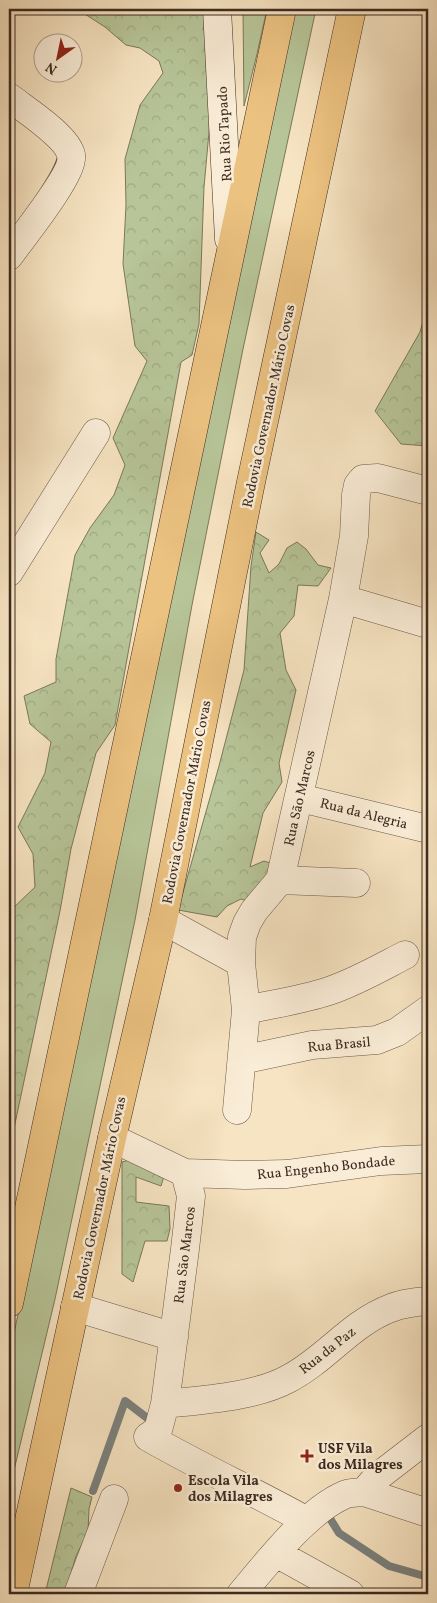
<svg xmlns="http://www.w3.org/2000/svg" width="437" height="1603" font-family="Vollkorn,serif">
<defs>
<pattern id="forest-crowns" width="20" height="18" patternUnits="userSpaceOnUse" patternTransform="scale(1.25)"><rect width="20" height="18" fill="#b7c598"/><path d="M2 6a3 3 0 1 1 6 0M12 15a3 3 0 1 1 6 0" fill="none" stroke="#9ea983"/></pattern>
</defs>
<rect width="100%" height="100%" fill="#f7e4c2"/>
<filter id="stains"><feTurbulence type="fractalNoise" baseFrequency=".004" numOctaves="4"/><feColorMatrix values="0 0 0 0 .2 0 0 0 0 .09 0 0 0 0 .02 0 0 0 .5 -.17"/></filter>
<radialGradient id="worn" r=".72"><stop offset=".6" stop-color="#630" stop-opacity="0"/><stop offset="1" stop-color="#630" stop-opacity=".3"/></radialGradient>
<path fill="#b7c598" stroke="#7a785c" d="M243,9h24l-10,45 -13,52z
M294,9h22l-73,340 -51,256 -57,315 -80,379 -46,192v-134z"/>
<path fill="url(#forest-crowns)" stroke="#7a785c" d="M77,9h135l-1,101 -7,77 -5,137 -7,31 -11,7 -66,363 -19,28 -25,96 -11,62 -51,241v-240l26,-25 -2,-33 -15,-27 27,-54 6,-31 -21,-18 -6,-28 32,-14v-23l19,-104 15,-27 24,-33 11,-30 -12,-27 34,-77 -12,-15 -12,-82 3,-59 -1,-46 15,-54 23,-32 -4,-12 -19,-13 -14,-3 -21,-18z
M428,304v142l-27,-2 -26,-33 45,-79z
M256,532l13,8 -9,13 9,20 10,-9 8,-16 10,-6 9,7 12,16 13,3 -13,18 -20,-1 -4,31 -14,17 6,37 10,20 -17,73 3,19 -19,31 -13,54 14,-6 21,7 -32,35 -12,-4 -14,7 -10,11 -39,-7 41,-144 25,-96 7,-104z
M158,1152l7,21 -4,13 -25,-9v25l33,4 1,23 -3,12h-22l-12,41 -11,-8v-112z
M71,1488l21,9 -3,12 -1,23 -12,24 -8,28 6,10h-29z"/>
<g fill="none" stroke-linecap="round" stroke-linejoin="round">
<path stroke="#7b817f" stroke-width="8" d="M93,1491l32,-90 30,23
M326,1512l13,21 50,33 39,11"/>
<defs>
<path id="street" d="M9,97c15,12 58,39 62,58 4,18 -50,84 -62,101
M9,572l87,-139
M343,599l85,25
M300,798l128,31
M280,880l76,3
M163,920l78,43
M246,1010c27,-6 56,-10 83,-19 27,-9 51,-23 76,-36
M242,1060l70,-15 65,-5 20,-8 31,-22
M237,1110l9,-100 -5,-47 1,-26 5,-14 7,-12 26,-31 63,-281 11,-63 2,-41 2,-10 5,-6 15,-1 50,13
M112,1138l73,35 60,2 42,-1 94,-13 47,-2
M185,1173l6,23 -6,53 -20,155 -7,26 -10,7c52,30 107,55 159,84
M75,1307l99,30
M165,1404c37,-4 90,-7 123,-25 37,-19 63,-56 103,-71 12,-5 25,-6 37,-7
M364,1492l64,21
M276,1553l74,41
M78,1594l36,-95
M241,1594c26,-31 66,-83 103,-99 6,-3 14,-2 20,-3l12,-14 52,-40"/>
<path id="secondary" d="M217,9l12,230"/>
<path id="highway" d="M9,1303l273,-1294
M13,1594l99,-456 51,-218 88,-438 101,-473"/>
</defs>
<use href="#street" stroke="#6c5948" stroke-width="29"/>
<use href="#secondary" stroke="#3d2b20" stroke-width="29"/>
<use href="#highway" stroke="#3d2b20" stroke-width="29"/>
<use href="#street" stroke="#faedd7" stroke-width="28"/>
<use href="#secondary" stroke="#faedd7" stroke-width="28"/>
<use href="#highway" stroke="#ecc281" stroke-width="28"/>
</g>
<g fill="#8f2418" stroke="#faedd7" stroke-width="2">
<path d="M304.5 1448.5h5v5h5v5h-5v5h-5v-5h-5v-5h5z"/>
<circle cx="178" cy="1488" r="5"/>
</g>
<g text-anchor="middle" stroke-width="5" stroke-linejoin="round" paint-order="stroke">
<g font-size="14" fill="#3d2b20" stroke="#faedd7">
<text transform="translate(224 134) rotate(-93)" y="5">Rua Rio Tapado</text>
<text transform="translate(268 406) rotate(-78)" y="5">Rodovia Governador Mário Covas</text>
<text transform="translate(299 798) rotate(-77)" y="5">Rua São Marcos</text>
<text transform="translate(186 802) rotate(-79)" y="5">Rodovia Governador Mário Covas</text>
<text transform="translate(364 813) rotate(14)" y="5">Rua da Alegria</text>
<text transform="translate(339 1044) rotate(-5)" y="5">Rua Brasil</text>
<text transform="translate(326 1167) rotate(-6)" y="5">Rua Engenho Bondade</text>
<text transform="translate(99 1198) rotate(-78)" y="5">Rodovia Governador Mário Covas</text>
<text transform="translate(184 1255) rotate(-83)" y="5">Rua São Marcos</text>
<text transform="translate(327 1350) rotate(-38)" y="5">Rua da Paz</text>
</g>
<g font-size="14" font-weight="bold" fill="#3d2b20" stroke="#faedd7" text-anchor="start">
<text x="318" y="1453">USF Vila<tspan x="318" dy="16">dos Milagres</tspan></text>
<text x="188" y="1485">Escola Vila<tspan x="188" dy="16">dos Milagres</tspan></text>
</g>
</g>
<rect width="437" height="1603" fill="none" stroke="#f7e4c2" stroke-width="30"/>
<rect x="10" y="10" width="417" height="1583" fill="none" stroke="#3d2b20" stroke-width="2.5"/>
<rect x="15" y="15" width="407" height="1573" fill="none" stroke="#3d2b20"/>
<g transform="translate(58 58) rotate(213)"><circle r="24" fill="#faedd7" stroke="#ae9f8e"/>
<path d="M0-4L9 19L0 12L-9 19Z" fill="#8f2418"/>
<text y="-8" font-size="14" font-weight="bold" text-anchor="middle" fill="#3d2b20">N</text>
</g>
<rect width="100%" height="100%" filter="url(#stains)"/>
<rect width="100%" height="100%" fill="url(#worn)"/>
</svg>
